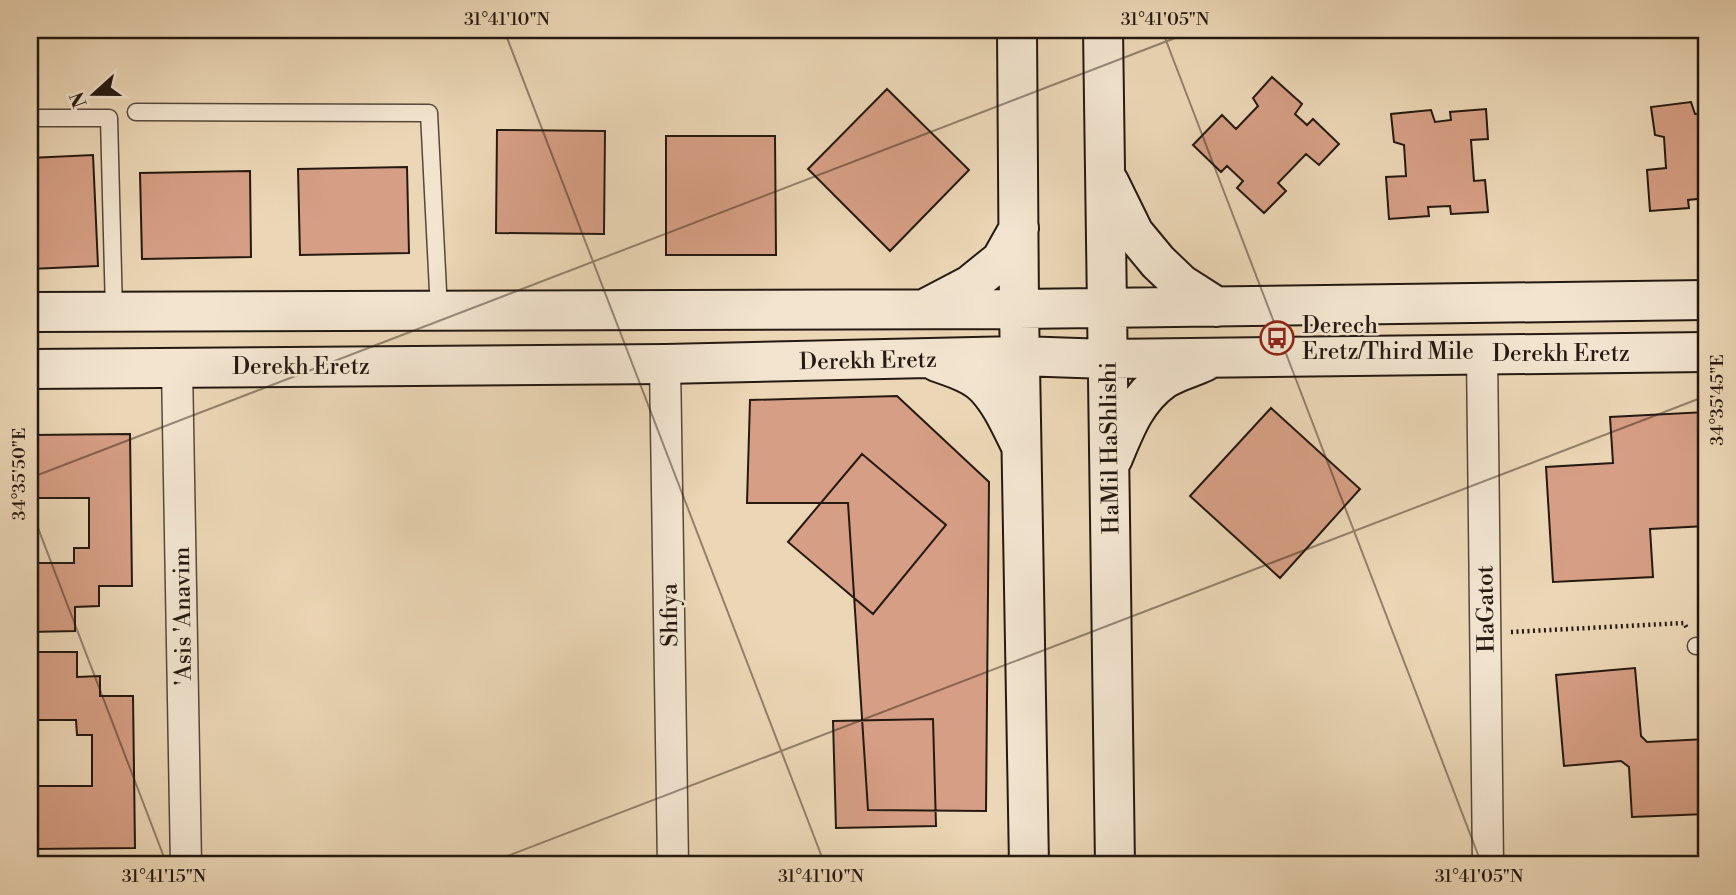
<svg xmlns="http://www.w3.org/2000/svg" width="1736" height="895" font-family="'Libre Bodoni',serif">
<rect width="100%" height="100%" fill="#ebd6b5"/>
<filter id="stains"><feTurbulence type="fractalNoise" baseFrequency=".00286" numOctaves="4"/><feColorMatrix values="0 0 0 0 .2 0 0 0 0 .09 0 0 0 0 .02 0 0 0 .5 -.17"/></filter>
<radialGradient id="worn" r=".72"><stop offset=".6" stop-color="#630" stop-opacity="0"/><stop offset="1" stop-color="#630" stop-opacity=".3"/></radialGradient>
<path fill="#d69e84" stroke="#251911" stroke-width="2" d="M1272,77l30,27 -7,10 12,11 6,-6 26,25 -20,21 -13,-11 -28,29 8,8 -22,22 -27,-25 6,-7 -16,-15 -6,6 -28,-27 29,-30 14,14 22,-23 -5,-8z
M887,89l82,81 -79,81 -82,-82z
M1691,102l4,12 11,-1v85l-18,2 1,8 -39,3 -3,-41 19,-2 -2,-31 -9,-2 -4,-28z
M1486,109l2,30 -17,1 3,41 11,-1 3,32 -37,2 -1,-8 -22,1 1,9 -40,3 -3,-42 20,-1 -2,-31 -10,-3 -3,-28 40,-4 4,12 16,-2 -1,-8z
M497,130l108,1 -1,103 -108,-1z
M666,136h109l1,119h-110z
M93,155l5,111 -68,3v-111z
M407,167l2,86 -109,2 -2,-86z
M250,171l1,86 -109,2 -2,-86z
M897,396l92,86 -3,329 -118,-1 -20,-307h-101l3,-103z
M1271,408l89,81 -80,89 -90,-82z
M1706,412v114l-56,3 3,48 -100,5 -7,-115 67,-4 -3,-46z
M130,434l2,152h-33v20l-24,1v24l-45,1v-69h44v-15h15v-50h-59v-63z
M862,454l84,71 -73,89 -85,-72z
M30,652h47v25l23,-1v20h33l2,152 -105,1v-63h62v-51h-15l-1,-15h-46z
M1635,668l6,68 6,6 59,-3v75l-74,3 -3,-50 -8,-6 -57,5 -8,-91z
M933,719l3,107 -100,2 -3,-107z"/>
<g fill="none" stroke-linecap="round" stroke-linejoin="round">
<defs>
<path id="lane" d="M136,112l293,1 10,198
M30,118h79l5,194
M1696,646h10"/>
<path id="street" d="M1482,353l6,512
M665,364l8,501
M177,367l9,498"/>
<path id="secondary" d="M1017,30l2,279 10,556
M1103,30l12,835
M1109,182l25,51 24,29 23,22 36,23
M928,307l42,-22 31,-25 18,-32
M30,312l989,-3 687,-9
M937,362c17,6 37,12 49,25 15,16 24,37 34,57
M30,369l635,-5 355,-8 87,3 599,-7
M1113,458c12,-29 23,-59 50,-78 12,-8 28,-12 41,-18"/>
</defs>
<use href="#lane" stroke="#56483a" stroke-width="19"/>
<use href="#street" stroke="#56483a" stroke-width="33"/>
<use href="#secondary" stroke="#251911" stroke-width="42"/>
<path stroke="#251911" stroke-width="4.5" stroke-dasharray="2 3.5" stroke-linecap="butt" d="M1511,632l173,-9 4,7"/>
<use href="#lane" stroke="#f2e4cf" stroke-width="16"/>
<use href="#street" stroke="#f2e4cf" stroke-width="30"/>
<use href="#secondary" stroke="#f2e4cf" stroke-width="38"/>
</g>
<path fill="none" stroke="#251911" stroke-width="2" stroke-opacity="0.45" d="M504,30l321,835M1162,30l320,835M30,478l1166,-448M30,507l137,358M484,865l1222,-469"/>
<defs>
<symbol id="bus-ring" viewBox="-11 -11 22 22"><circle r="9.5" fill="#f2e4cf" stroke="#8f2418" stroke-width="1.5"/><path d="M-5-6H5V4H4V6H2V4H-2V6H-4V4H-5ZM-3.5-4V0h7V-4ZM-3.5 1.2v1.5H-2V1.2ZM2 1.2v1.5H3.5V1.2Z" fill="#8f2418"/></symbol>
</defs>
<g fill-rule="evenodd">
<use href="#bus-ring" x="1258" y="319" width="38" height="38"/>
</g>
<g text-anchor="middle" stroke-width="5" stroke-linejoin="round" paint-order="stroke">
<g font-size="23" fill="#251911" stroke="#f2e4cf" text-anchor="start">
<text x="1302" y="333">Derech<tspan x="1302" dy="26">Eretz/Third Mile</tspan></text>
</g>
<g font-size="23" fill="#251911" stroke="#f2e4cf">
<text x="1561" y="361">Derekh Eretz</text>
<text transform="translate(868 360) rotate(-1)" y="8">Derekh Eretz</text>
<text x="301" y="374">Derekh Eretz</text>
<text transform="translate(1109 448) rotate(-91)" y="8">HaMil HaShlishi</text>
<text transform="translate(1485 609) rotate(-91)" y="8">HaGatot</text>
<text transform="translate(669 615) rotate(-91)" y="8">Shfiya</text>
<text transform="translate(182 616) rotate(-91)" y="8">'Asis 'Anavim</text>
</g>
</g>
<rect width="1736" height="895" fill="none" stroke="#ebd6b5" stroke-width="77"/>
<g transform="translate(94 94) rotate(249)" stroke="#f2e4cf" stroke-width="5" paint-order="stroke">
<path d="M0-5L12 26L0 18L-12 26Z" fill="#251911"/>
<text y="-10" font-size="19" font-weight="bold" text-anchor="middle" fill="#251911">N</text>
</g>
<rect x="38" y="38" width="1660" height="818" fill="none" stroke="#251911" stroke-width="2.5"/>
<g font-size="18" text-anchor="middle" fill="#251911">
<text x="507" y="25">31°41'10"N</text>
<text x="1165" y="25">31°41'05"N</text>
<text transform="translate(1717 400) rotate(-90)" y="6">34°35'45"E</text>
<text transform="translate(19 474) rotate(-90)" y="6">34°35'50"E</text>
<text x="164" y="882">31°41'15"N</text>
<text x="821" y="882">31°41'10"N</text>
<text x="1479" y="882">31°41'05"N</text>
</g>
<rect width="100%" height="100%" filter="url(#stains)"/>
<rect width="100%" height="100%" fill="url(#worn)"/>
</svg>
